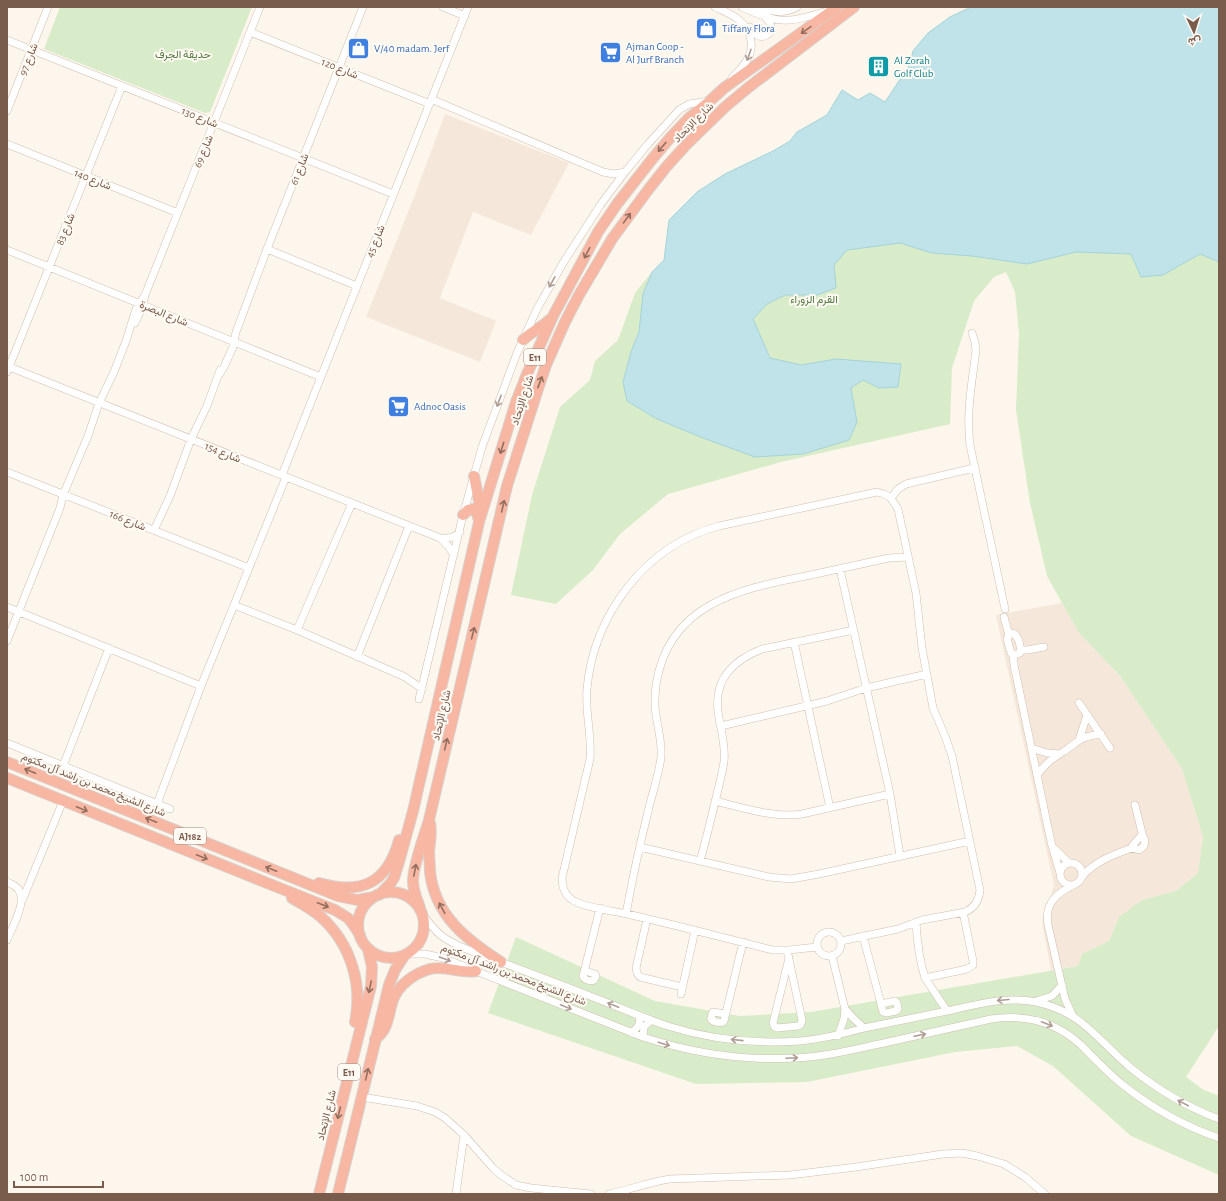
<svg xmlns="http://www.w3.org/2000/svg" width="1226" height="1201" font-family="'Alegreya Sans',Vazirmatn,sans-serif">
<rect width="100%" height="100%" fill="#fdf6ec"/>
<path fill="#f5e8da" d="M445,114l124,49 -38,72 -58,-23 -33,86 56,23 -16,41 -114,-45 50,-125z
M1062,603l17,30 41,43 62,93 21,68 -5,36 -22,18 -34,9 -23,17 -10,24 -27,13 -4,12 -27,4 -9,-47 12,-38 -58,-270z"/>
<path fill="#d8ecc9" d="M60,7h192l-42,105 -5,1 -161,-64z
M971,7h248v1019l-33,51 16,12 17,7v79l-88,-39 -78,-70 -36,-20 -62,6 -148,30 -111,2 -208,-71 28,-76 139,64 85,15 71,-4 267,-46 4,-12 27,-13 10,-24 23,-17 34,-9 22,-18 5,-36 -21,-68 -62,-93 -41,-43 -32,-57 -17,-73 -14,-93 3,-76 -4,-42 -9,-20 -12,5 -20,24 -22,67 -2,56 -169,38 -113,32 -48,40 -27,36 -37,34 -45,-9 21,-100 28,-88 30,-27 5,-19 23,-21 17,-47 17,-21 12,-12 5,-40 28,-28 28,-18 48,-23 17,-10 7,-9 30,-17 15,-25 16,10 12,-7 15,9 24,-36 4,-15 15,-18 22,-16z"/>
<path fill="#bfe3e8" stroke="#a5d3da" d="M971,7h248v255l-19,-8 -37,21 -22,2 -10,-23 -55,-2 -49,12 -55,-8 -40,-3 -32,-10 -53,7 -13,15 2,23 -19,7h-32l-18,9 -14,15 17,39 31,7 35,-6 65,5 -3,23 -19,1 -16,-8 -12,8 6,34 -8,18 -46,14 -48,3 -52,-19 -46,-19 -30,-18 -4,-19 8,-30 8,-20 4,-38 9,-22 12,-12 5,-40 28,-28 28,-18 48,-23 17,-10 7,-9 30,-17 15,-25 16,10 12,-7 15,9 24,-36 4,-15 15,-18 22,-16z"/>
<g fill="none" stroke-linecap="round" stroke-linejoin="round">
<defs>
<path id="minor" d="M443,7l22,9
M715,7c8,4 18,7 25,14 10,8 15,25 8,37 -4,8 -10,14 -16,20
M742,7c38,18 46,16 85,4
M756,7c15,4 27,8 41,0
M750,27c2,3 4,6 7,8 6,4 15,-1 14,-8 0,-4 -3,-7 -5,-9
M250,32l180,72
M7,40l386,154
M431,99l172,73 11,2 11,-2
M7,111l41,-104
M7,144l171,69
M267,249l90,37
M7,250l314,127
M135,323l7,-15 3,-13 115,-288
M972,333l3,9 1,8c-4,33 -10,62 -6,95l35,164
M7,366l433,172c8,1 14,0 20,-6
M7,372l115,-286
M219,375l5,-8 9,-20 3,-15 31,-83 96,-242
M7,472l242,96
M282,475l186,-468
M891,498l7,-9 8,-5 68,-16
M154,530l16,-34 21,-57 16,-33 13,-36
M440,538l8,8 6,9
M840,569l50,225 10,62
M234,605l63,25 108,47 17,12
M7,607l194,79
M1004,617l5,18
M297,630l55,-127
M1013,633c6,4 8,13 7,20l-5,2 -4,-2 -4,-14 2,-4z
M7,641l53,-133 3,-13 25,-59 11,-33 15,-31 12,-31 10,-32 9,-14
M794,642l36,166
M1020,650h7l17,-3
M1013,654l1,11 37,177 9,31
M357,657l52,-131
M419,699l44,-184 19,-68 35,-94 20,-44 26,-46 38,-59 24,-32 23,-28 31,-34 10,-6 20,-3
M1079,703l31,45
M721,726l106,-25 39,-13 61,-14
M1079,740l8,-25
M7,743l163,66
M1031,748l16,5 12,1
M63,766l46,-118
M1037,775c11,-14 15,-16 29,-25 14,-10 16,-14 35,-16
M715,801c29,7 58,17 87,13l88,-20
M157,804l44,-118 85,-209
M1135,805l8,32
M1140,837h3l2,3 -1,6 -5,4 -7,-2v-2z
M640,847l129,30 22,2 28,-5 151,-33
M1055,849l14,14
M700,861c6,-21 11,-42 16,-63 3,-12 6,-24 8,-36 2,-19 -4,-33 -6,-51 -4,-33 16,-51 44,-62l92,-19
M1060 874a11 11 0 1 1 22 0a11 11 0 1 1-22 0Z
M1082,877c11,-15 33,-23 50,-29
M7,882c4,2 8,3 11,7 10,12 -6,38 -11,51
M22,901l41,-100
M626,914c6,-33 13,-66 21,-98 4,-19 12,-41 14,-59 1,-15 -3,-28 -5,-42 -2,-10 -1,-21 0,-30 12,-81 83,-96 150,-109 28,-6 55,-12 83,-18l19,-1
M423,915c15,20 20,24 43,34 43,16 86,32 129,49 26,10 50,21 76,29 42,13 86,17 129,14 22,-2 43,-7 64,-13 29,-6 58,-12 88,-18 27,-6 55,-14 84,-8 47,10 61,38 95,66 27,22 56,39 88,51
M647,919l-11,49 1,5 3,4 42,10
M916,922c1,19 3,37 9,56l42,-9 6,-4v-4l-10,-49
M817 944a12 12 0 1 1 24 0a12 12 0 1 1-24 0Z
M863,936l18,68 2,8 3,1 10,-2 2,-2 -1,-6 -2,-2 -14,3
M817,947l-28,3h-16c-49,-12 -97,-25 -146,-36 -13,-3 -46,-7 -56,-15 -7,-5 -9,-13 -9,-21l28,-119c2,-24 -5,-46 -3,-70 6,-74 59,-144 132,-163l158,-34 7,2 6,3 8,12 18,84 6,55 11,60 12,28 7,20 28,134c-1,10 -5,18 -15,22l-43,8 -24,9 -57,12
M787,950l15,70 -1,4 -3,2 -21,2 -3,-2 -1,-3 16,-65
M407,954h18l18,4 200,79c49,16 100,24 152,21 30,-1 60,-9 89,-15 36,-8 71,-16 107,-24 34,-5 64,2 90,26 14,14 27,28 42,40 29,23 61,41 96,53
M832,956l13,53 -1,10 -6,17
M476,971l8,-16
M585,971l10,3 1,2 -2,4c-3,2 -10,0 -11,-4l17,-68
M925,978l22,33
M681,994l14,-64
M1036,1001l16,-5 10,-11
M845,1009l9,10 10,9
M726,1014l-13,-2 -1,2 -1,5c2,3 8,4 12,3l1,-1 19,-79
M1073,1016l-8,-17 -17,-74c-4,-22 9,-32 27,-41
M632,1033l7,-8 1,-9
M643,1037l1,-10 7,-7
M362,1097l55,9 18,6 10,6 19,17 29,33 8,7 15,10 15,3 60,6
M456,1194l8,-59
M609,1194c21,-4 40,-12 61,-15l120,-4 66,-8 87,-13 19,-1 15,3 27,8 21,13 20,17"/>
<path id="highway" d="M523,340c8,-8 18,-12 26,-20
M474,476l7,35
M463,515l5,-5 5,-1 3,2 3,9
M7,762l331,134 19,4 17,-3
M7,778l260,105 68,27 13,8 4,5 8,12
M430,823c2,10 0,18 -1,28 0,7 1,14 1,21 5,44 37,68 71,90
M319,883c42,12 68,1 80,-43
M358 925a33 33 0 1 1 66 0a33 33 0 1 1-66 0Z
M379,895l11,-11 4,-6 5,-16 14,-51 66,-289 37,-120 11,-28 26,-58 45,-84 19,-28 36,-46 17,-20 19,-20 22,-18 13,-12 113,-81
M292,898c10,6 20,11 29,19 29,26 42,66 34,105
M420,908c-3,-9 -7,-17 -7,-27 0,-16 11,-44 16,-61l78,-334 31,-97 8,-24 19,-43 14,-27 33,-56 36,-49 19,-24 19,-21 39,-38 24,-20 105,-80
M375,1039c14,-9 13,-25 18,-39 5,-15 22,-27 37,-31 17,-4 30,5 46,2
M319,1194l52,-208 1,-19 -4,-18
M338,1194l51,-209 6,-15 9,-14"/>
</defs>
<use href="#minor" stroke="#d1beb0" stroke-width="8"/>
<use href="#highway" stroke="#dad1cd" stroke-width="12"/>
<use href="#minor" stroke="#fff" stroke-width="7"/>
<use href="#highway" stroke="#f7b7a3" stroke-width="10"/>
</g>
<defs><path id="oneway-shaft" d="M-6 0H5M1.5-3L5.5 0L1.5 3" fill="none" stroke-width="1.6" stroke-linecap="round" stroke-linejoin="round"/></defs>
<g stroke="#936e5e">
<use href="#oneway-shaft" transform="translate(806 30) rotate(145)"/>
<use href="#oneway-shaft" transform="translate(662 147) rotate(130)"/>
<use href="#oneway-shaft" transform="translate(627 218) rotate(-54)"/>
<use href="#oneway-shaft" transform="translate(587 253) rotate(117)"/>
<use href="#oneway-shaft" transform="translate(540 382) rotate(-70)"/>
<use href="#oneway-shaft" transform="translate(502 448) rotate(107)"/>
<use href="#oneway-shaft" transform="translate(503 506) rotate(-77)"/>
<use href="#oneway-shaft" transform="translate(473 633) rotate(-76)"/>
<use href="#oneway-shaft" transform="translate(446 744) rotate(-77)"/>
<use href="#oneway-shaft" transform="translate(30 771) rotate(-158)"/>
<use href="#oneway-shaft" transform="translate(82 809) rotate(22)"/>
<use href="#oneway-shaft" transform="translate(151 820) rotate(-158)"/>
<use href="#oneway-shaft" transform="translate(202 857) rotate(22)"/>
<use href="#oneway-shaft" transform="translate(271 869) rotate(-158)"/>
<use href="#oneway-shaft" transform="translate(415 870) rotate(-79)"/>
<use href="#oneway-shaft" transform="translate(323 905) rotate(21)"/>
<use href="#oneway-shaft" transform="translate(442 908) rotate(-118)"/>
<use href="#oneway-shaft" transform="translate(370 987) rotate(102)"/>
<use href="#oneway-shaft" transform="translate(367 1074) rotate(-77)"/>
<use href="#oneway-shaft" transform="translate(339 1113) rotate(103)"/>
</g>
<g stroke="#af9d94">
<use href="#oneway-shaft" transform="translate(749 55) rotate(109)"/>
<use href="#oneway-shaft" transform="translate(552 282) rotate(119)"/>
<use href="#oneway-shaft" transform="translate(499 401) rotate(110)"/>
<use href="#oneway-shaft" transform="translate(445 959) rotate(20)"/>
<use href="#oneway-shaft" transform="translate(1003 1000) rotate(175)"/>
<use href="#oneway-shaft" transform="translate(613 1005) rotate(-158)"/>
<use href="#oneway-shaft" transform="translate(566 1007) rotate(22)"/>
<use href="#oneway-shaft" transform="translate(1047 1024) rotate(21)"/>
<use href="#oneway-shaft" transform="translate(920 1035) rotate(-12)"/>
<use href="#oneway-shaft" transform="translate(737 1040) rotate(-174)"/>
<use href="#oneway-shaft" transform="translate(664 1044) rotate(17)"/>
<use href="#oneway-shaft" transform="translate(792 1058) rotate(-3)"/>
<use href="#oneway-shaft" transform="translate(1183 1103) rotate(-152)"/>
</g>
<defs>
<symbol id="shop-square" viewBox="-11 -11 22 22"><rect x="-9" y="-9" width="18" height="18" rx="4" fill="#3f7fe0" stroke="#fffaf3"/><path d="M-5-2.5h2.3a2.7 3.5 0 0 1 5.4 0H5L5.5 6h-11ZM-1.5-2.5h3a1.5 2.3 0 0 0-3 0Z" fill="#fff"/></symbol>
<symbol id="supermarket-square" viewBox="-11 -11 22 22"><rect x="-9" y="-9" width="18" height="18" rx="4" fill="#3f7fe0" stroke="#fffaf3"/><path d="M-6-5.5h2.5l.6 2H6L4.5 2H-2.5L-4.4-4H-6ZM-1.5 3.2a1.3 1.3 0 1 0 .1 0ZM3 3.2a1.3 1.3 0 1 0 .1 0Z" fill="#fff"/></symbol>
<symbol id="building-square" viewBox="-11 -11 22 22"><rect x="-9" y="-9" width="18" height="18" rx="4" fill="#0f9aa8" stroke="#fffaf3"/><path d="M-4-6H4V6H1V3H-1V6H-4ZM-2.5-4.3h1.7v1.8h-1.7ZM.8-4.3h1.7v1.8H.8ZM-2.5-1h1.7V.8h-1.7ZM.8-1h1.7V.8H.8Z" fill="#fff"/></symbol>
</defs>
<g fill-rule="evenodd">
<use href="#shop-square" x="694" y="16" width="25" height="25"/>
<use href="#shop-square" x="346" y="36" width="25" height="25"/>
<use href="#supermarket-square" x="598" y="40" width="25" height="25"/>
<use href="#building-square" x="866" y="54" width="25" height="25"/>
<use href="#supermarket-square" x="386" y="394" width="25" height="25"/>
</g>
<g text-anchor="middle" stroke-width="4" stroke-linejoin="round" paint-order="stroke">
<g fill="#fffaf3" stroke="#a28b7f" stroke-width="1">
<rect x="524" y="349" width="22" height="16" rx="3"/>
<rect x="174" y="828" width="32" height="16" rx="3"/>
<rect x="338" y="1064" width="22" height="16" rx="3"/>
</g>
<g font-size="10" font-weight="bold" fill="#7a5c4d">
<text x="535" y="361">E11</text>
<text x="190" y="840">AJ182</text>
<text x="349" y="1076">E11</text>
</g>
<g font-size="11" fill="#366cbe" stroke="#fffaf3" text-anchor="start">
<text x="722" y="32">Tiffany Flora</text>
<text x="626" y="50">Ajman Coop -<tspan x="626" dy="13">Al Jurf Branch</tspan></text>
<text x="374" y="52">V/40 madam. Jerf</text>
<text x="414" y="410">Adnoc Oasis</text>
</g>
<g font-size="11" fill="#537a41" stroke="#fffaf3">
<text x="183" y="58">حديقة الجرف</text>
<text x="814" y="303">القرم الزوراء</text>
</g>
<g font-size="11" fill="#7a5c4d" stroke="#fffaf3">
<text transform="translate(28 59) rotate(-68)" y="4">شارع 97</text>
<text transform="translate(340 68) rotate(22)" y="4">شارع 120</text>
<text transform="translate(200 117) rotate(22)" y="4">شارع 130</text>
<text transform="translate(693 122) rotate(-45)" y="4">شارع الإتحاد</text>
<text transform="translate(203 151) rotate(-68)" y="4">شارع 69</text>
<text transform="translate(299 169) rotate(-68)" y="4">شارع 61</text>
<text transform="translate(93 179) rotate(22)" y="4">شارع 140</text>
<text transform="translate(65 229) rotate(-68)" y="4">شارع 83</text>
<text transform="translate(375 241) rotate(-68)" y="4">شارع 45</text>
<text transform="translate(164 313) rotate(22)" y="4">شارع البصرة</text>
<text transform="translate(522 400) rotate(-72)" y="4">شارع الإتحاد</text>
<text transform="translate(223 452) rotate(22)" y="4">شارع 154</text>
<text transform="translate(128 520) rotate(22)" y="4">شارع 166</text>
<text transform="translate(441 715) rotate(-77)" y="4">شارع الإتحاد</text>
<text transform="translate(94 784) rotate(22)" y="4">شارع الشيخ محمد بن راشد آل مكتوم</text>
<text transform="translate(514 974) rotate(21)" y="4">شارع الشيخ محمد بن راشد آل مكتوم</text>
<text transform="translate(326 1115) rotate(-76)" y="4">شارع الإتحاد</text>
</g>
<g font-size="11" fill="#0d838f" stroke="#fffaf3" text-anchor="start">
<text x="894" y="64">Al Zorah<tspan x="894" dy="13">Golf Club</tspan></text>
</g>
</g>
<rect width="1226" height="1201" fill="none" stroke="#7a5c4d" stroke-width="16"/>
<g transform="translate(1194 32) rotate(176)" stroke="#fffaf3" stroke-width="3" paint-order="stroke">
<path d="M0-3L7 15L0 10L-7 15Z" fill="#7a5c4d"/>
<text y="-6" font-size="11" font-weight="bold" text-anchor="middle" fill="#7a5c4d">ش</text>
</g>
<path d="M14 1181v6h89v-6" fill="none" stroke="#7a5c4d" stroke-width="2"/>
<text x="20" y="1181" font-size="12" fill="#7a5c4d" stroke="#fffaf3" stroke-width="3" paint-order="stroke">100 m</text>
</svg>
